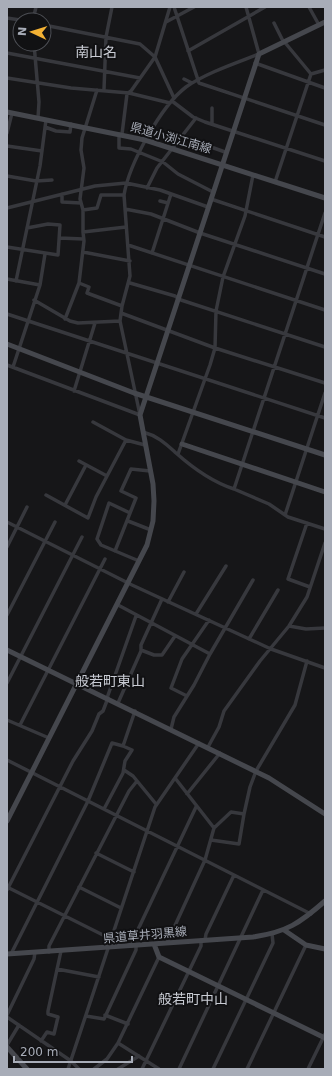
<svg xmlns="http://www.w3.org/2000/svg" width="332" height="1076" font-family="'DejaVu Sans','Noto Sans JP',sans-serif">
<rect width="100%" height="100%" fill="#161618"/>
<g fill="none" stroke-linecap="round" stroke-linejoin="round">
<path stroke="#37383d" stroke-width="3.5" d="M174,7l25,76 126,42
M309,7l10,18
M7,18l13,2
M33,20l3,-13
M166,22l28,-15
M274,23l8,16 29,35
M44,25l96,19 15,13 19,41
M34,44l5,58 -1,16
M188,51l77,-44
M7,53l133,25
M255,63l70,25
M311,74l14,-4
M7,78l64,10 58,5 41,10
M184,79l8,4
M104,89l2,-52 6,-30
M172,101l21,16 12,5 120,39
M212,124v-16
M45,127l11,4 14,1 1,-8
M7,133l5,-20
M119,134v14l12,1 32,13 15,12 35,18
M122,134l5,-40 4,-3 24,-34 15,-50
M7,146l35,5
M211,147l14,5
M7,176l29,5 16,-1
M275,182l36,-108
M147,188l10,-20 39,-50
M62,194v8l19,1
M211,199l114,38
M160,201l8,2
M7,208l88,-22 31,-3 34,7 48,17
M125,209l26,5 49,19 125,41
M83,210l14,-2 4,-13h23
M325,213l-91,276 35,15 19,13 37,12
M83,232v-22l-3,-11 4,-31 -3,-18 1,-12 15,-48
M60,238l23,1
M128,245l197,65
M7,247l51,8 2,-30 -12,-1 -21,4
M83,252l47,9
M152,253l19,-59
M7,279l33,6
M16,281l24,-115 6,-46
M79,283l10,4 -2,6 35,13
M130,283l45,13 6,4 144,47
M34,300l36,21 8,2 42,-2
M121,313l94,35 110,35
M7,314l318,104
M65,319l14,-36 5,-42 -1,-9 43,-5
M7,365l133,50 -20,-94 2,-15 8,-30 -6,-81c5,-31 37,-89 62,-108 20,-14 50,-24 73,-33l-13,-47
M13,367l27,-82 5,-31
M74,391l21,-68
M93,422l33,18
M143,432c15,4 23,12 33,21 18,16 36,29 58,36
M178,454l32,-89 5,-17 1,-37 7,-34 22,-61 8,-41
M79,461l28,15
M46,495l42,23 8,-21 30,-57 19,5
M65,505l21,-40
M130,513l-21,-10 -12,36 4,6 38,16
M285,515l40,-122
M128,521l23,9
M7,522l125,63 139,64 54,19
M307,523l-19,56 22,8
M7,547l20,-40
M115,551l21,-53 -15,-7 10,-22 19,2
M168,602l16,-30
M118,605l92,49
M196,614l30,-48
M7,615l48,-93
M289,626l17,3 19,-1
M249,639l29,-49
M141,650l13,5h8l13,-19
M7,683l75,-146
M187,696l-16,-8 11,-29 27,-39
M107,698l29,-82
M118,703l23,-52v-6l21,-46
M7,720l42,18
M20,725l85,-166
M171,729l3,-12 20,-32 16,-31 43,-74
M208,747l11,-20 5,-16 36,-50 29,-35 18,-29 18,-54
M7,760l304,154
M124,770l9,6 23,28
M175,778l39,50
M187,794l33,-41
M104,809l19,-36 2,-12 7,-11 -9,-4 12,-35
M211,840l28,4 5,-30
M96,853l38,19
M7,887l104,52
M79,887l42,21
M7,890l66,-129 19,-30 7,-17 4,-3 5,-13
M205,940l1,-6 28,-59
M167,943l38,-83 9,-32 17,-16 13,2 6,-27 6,-16 39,-66 12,-44
M132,946l1,-6 63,-133
M49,952v-6l80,-155 8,-10
M11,954l77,-153 24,-58 11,3
M57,969l42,8
M7,1015l27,-56 1,-7
M105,1015l23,9
M86,1016l18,3 32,-69v-4
M7,1017l64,44 8,8
M41,1041l6,-9 7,2 4,-17 -10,-3v-3l13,-60
M118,1043l41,26
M7,1045l12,-20
M68,1069l87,-262 44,-64
M94,1069l13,-10 11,-16 41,-86
M118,1069l21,-13
M142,1069l59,-123v-6
M179,1069l84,-179
M213,1069l60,-126 -1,-9
M247,1069l59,-124
M308,1069l17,-35"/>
<path stroke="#45474d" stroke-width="5" d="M7,112l138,28 180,58
M7,344l127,49 191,62
M182,444l143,48
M7,650l262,128 56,36
M7,821l140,-276 6,-24 1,-20 -1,-17 -13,-69 119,-361 66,-32
M284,930l22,15 19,4
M154,944l5,13 166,81
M7,954l246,-17c34,-5 47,-14 72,-36
M7,1047l20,22"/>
</g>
<g text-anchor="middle" stroke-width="4" stroke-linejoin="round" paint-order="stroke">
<g font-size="12" fill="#a8adb8" stroke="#111113">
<text transform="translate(171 138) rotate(16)" y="4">県道小渕江南線</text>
<text transform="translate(145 935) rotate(-5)" y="4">県道草井羽黒線</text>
</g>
<g font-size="14" fill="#c9ccd4" stroke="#111113">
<text x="96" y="57">南山名</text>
<text x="110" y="686">般若町東山</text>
<text x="193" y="1004">般若町中山</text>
</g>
</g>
<rect width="332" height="1076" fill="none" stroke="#a8adb8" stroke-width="16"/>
<g transform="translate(32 32) rotate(274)"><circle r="19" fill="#111113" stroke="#4d4f55"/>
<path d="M0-3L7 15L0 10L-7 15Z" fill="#f2b134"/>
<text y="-6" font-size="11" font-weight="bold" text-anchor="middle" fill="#a8adb8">N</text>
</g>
<path d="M14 1056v6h118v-6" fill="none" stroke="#a8adb8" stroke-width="2"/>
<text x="20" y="1056" font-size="12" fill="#a8adb8" stroke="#111113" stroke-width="3" paint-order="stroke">200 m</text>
</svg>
